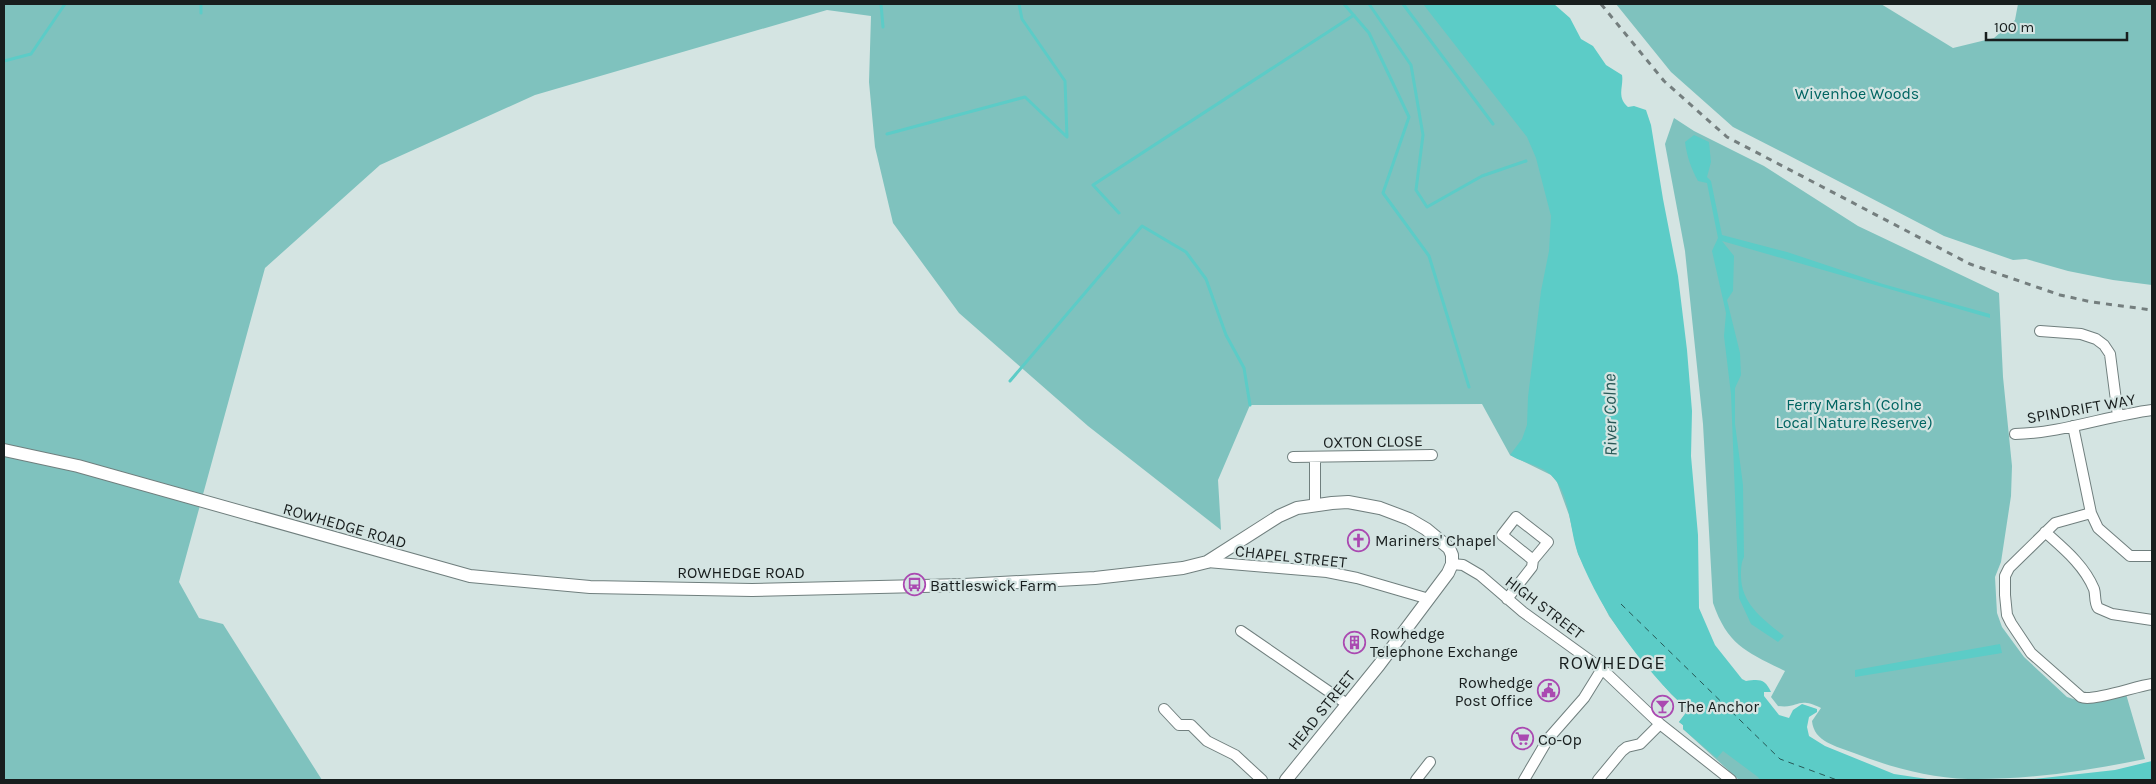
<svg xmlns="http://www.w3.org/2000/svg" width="2156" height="784" font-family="Karla,sans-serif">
<rect width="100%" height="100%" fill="#d4e4e2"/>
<path fill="#7fc2be" d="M4,4h1472l49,64 65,356 200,356h-51l-56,-51v-4l-4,-3 9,-12 -17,-16 -32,-37 -30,-41 -31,-62 -9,-39 -12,-33 -6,-7 -41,-20 -28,-51 -232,1 -32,75 3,50 -133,-104 -129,-113 -66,-90 -18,-76 -6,-65 2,-66 -44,-6 -292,85 -155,70 -115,103 -86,314 20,36 24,6 99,156h-318z
M1616,4h265l72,44 41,-10 21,-18 3,-16h134v281l-39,-5 -45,-9 -42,-12 -13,1 -69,-24 -158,-82 -53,-27 -62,-55z
M1674,118l20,13 70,35 94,60 141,67 4,84 9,89 -1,30 -10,66 -6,15 2,36 5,14 22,30 43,40 19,6 40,-9 19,65c-58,12 -118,21 -177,20 -39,-1 -78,-12 -114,-26 -18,-7 -40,-11 -42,-32l9,-13c-25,-12 -21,1 -43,-2l-7,-9 14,-26c-38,-19 -57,-25 -72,-68l-10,-179 -18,-173 -20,-107z"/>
<path fill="#5cccc7" d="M1423,4h131l16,14 11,21 12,7 13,19 16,10c2,11 -6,22 6,32l6,-1 12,4 5,15 12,74 15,77 9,74 5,61 -1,45 7,79 1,73 16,37 27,34 4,2c14,-2 19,-2 25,11h-7v4l15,19 10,3 4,-8 9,-6 15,5v3l-8,5 -2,10 2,9 16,10 69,28 40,6h-174l-2,-3 -35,-26 -6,7 -34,-29v-4l-4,-3 9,-12c-46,-43 -85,-95 -109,-154 -10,-24 -7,-58 -26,-79 -10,-12 -31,-14 -43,-22l12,-16 5,-14 1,-28 13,-106 8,-40 2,-35 -15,-58 -9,-21z
M1694,135l15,7 2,20 -4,15 4,4 11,54 65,17 96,32 107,30v4l-268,-77 12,15 -1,35 -6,9 13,53 1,22 -6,13v36l8,61 1,72c-3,6 -3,12 -3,19 0,28 23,44 43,60l-6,6 -27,-18 -12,-26 -8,-204 -7,-58 2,-23 -14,-62 6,-13 -11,-55 -9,-2c-7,-13 -11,-24 -13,-39z
M2000,644l2,9 -147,24v-7z
M2152,761v19h-126l89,-10z"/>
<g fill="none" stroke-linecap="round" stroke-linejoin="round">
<path stroke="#5cccc7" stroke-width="3" d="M201,4v9
M881,4l2,23
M1344,4l25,29 40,84 -26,76 46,63 40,131
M1369,4l42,61 12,70 -7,55 11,17 55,-31 44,-15
M1403,4l90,120
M4,61l27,-7 34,-50
M887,134l138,-37 42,40 -2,-56 -43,-62 -3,-15
M1119,213l-26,-28 261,-170
M1010,381l132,-155 44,26 20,27 20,56 18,33 6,37"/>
<path stroke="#275856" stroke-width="1" stroke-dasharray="6 5" stroke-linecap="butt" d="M1621,604l159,155 57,21"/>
<defs>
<path id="minor" d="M2040,331l41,3 15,5 8,6 6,9 8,62
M2073,426l18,87 7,15 32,28h22
M2015,434c47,-1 91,-18 137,-24
M1293,457l139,-2
M1315,457v48
M2091,513l-36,10 -46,45 -4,8v19l2,20 4,8 20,30 50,44c11,5 55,-11 71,-13
M2045,532c19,17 39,33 49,57 2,6 0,13 4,19l14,6 40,6
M1207,562l120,10 30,6 72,21
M1452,564l11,1 17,10 43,37 79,57 58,55 71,56
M1507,599l25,-32 1,-7 15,-18 -32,-25 -14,18 31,25
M1241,631l106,73
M1164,709l15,16h12l16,16 28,14 27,25
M1416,780l14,-18
M1524,780l24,-41 36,-41 18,-29
M1598,780l24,-29 5,-4 13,-3 20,-20"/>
<path id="tertiary" d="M4,450l74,16 392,110 120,11 162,3 212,-5 131,-7 88,-10 24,-6 72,-46 18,-8 35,-5 16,-1 32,6 29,11 17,10 23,19 3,7v9l-4,9 -69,92 -93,115"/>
</defs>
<use href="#minor" stroke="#707f7e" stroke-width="12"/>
<use href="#tertiary" stroke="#707f7e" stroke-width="14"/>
<use href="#minor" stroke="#fff" stroke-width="10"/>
<use href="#tertiary" stroke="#fff" stroke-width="12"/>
<path stroke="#747e7e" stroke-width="3" stroke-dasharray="6 6" stroke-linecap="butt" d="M1601,4l63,77 63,56 243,127 90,31 32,7 60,8"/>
</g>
<defs>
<symbol id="church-ring" viewBox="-11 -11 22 22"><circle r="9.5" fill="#d4e4e2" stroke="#aa49b1" stroke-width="1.5"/><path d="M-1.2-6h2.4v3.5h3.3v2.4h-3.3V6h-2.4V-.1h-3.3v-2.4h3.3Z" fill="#aa49b1"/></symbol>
<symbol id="bus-ring" viewBox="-11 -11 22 22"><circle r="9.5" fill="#d4e4e2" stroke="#aa49b1" stroke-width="1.5"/><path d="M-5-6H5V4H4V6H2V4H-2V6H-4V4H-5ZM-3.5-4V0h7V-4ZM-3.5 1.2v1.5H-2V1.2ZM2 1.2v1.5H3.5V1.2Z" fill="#aa49b1"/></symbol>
<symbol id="building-ring" viewBox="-11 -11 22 22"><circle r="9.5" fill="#d4e4e2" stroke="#aa49b1" stroke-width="1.5"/><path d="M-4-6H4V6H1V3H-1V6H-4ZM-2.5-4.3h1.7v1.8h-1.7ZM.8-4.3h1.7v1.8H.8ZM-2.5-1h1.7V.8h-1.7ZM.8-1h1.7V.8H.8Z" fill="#aa49b1"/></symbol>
<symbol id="civic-ring" viewBox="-11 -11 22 22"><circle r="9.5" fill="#d4e4e2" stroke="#aa49b1" stroke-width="1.5"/><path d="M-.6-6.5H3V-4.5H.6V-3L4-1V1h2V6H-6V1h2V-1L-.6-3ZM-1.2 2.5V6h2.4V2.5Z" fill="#aa49b1"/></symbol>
<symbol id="bar-ring" viewBox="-11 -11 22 22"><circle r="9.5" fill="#d4e4e2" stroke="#aa49b1" stroke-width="1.5"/><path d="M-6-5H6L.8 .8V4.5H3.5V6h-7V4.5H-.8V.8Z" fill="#aa49b1"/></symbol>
<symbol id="supermarket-ring" viewBox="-11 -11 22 22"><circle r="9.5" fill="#d4e4e2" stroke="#aa49b1" stroke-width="1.5"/><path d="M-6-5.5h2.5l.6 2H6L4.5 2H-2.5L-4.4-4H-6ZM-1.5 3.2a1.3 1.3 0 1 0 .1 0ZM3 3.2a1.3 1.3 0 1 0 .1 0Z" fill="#aa49b1"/></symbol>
</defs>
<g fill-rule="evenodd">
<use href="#church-ring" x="1346" y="528" width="25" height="25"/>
<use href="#bus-ring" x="902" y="572" width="25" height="25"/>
<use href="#building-ring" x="1342" y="630" width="25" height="25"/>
<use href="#civic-ring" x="1536" y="678" width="25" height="25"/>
<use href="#bar-ring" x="1650" y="694" width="25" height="25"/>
<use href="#supermarket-ring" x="1510" y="726" width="25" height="25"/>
</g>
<g text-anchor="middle" stroke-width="4.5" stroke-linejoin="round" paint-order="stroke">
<g font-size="16" fill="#006562" stroke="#d4e4e2">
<text x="1857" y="99">Wivenhoe Woods</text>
<text x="1854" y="410">Ferry Marsh (Colne<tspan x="1854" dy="18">Local Nature Reserve)</tspan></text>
</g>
<g font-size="16" fill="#181e1e" stroke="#d4e4e2">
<text transform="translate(2081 408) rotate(-10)" y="6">SPINDRIFT WAY</text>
<text transform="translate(1373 441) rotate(-1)" y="6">OXTON CLOSE</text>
<text transform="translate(345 525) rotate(16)" y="6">ROWHEDGE ROAD</text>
<text transform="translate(1291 556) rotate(6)" y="6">CHAPEL STREET</text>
<text x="741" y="578">ROWHEDGE ROAD</text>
<text transform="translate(1545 607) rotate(37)" y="6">HIGH STREET</text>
<text transform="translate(1321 710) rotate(-51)" y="6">HEAD STREET</text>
</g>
<g font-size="16" fill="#181e1e" stroke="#d4e4e2" text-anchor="start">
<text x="1375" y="546">Mariners' Chapel</text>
<text x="930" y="591">Battleswick Farm</text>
<text x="1370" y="639">Rowhedge<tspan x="1370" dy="18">Telephone Exchange</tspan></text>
<text x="1533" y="688" text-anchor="end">Rowhedge<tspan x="1533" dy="18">Post Office</tspan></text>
<text x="1678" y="712">The Anchor</text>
<text x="1538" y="745">Co-Op</text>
</g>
<g font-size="18" font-style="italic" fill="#275856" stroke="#d4e4e2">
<text transform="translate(1610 415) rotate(-91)" y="6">River Colne</text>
</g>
<g font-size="19" letter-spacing="1" fill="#181e1e" stroke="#d4e4e2">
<text x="1612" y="669">ROWHEDGE</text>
</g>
</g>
<rect width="2156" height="784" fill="none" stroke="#181e1e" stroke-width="10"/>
<path d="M1986 32v8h141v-8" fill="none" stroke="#181e1e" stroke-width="2.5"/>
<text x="1994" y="32" font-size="15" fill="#181e1e" stroke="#d4e4e2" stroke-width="4" paint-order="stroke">100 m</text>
</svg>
